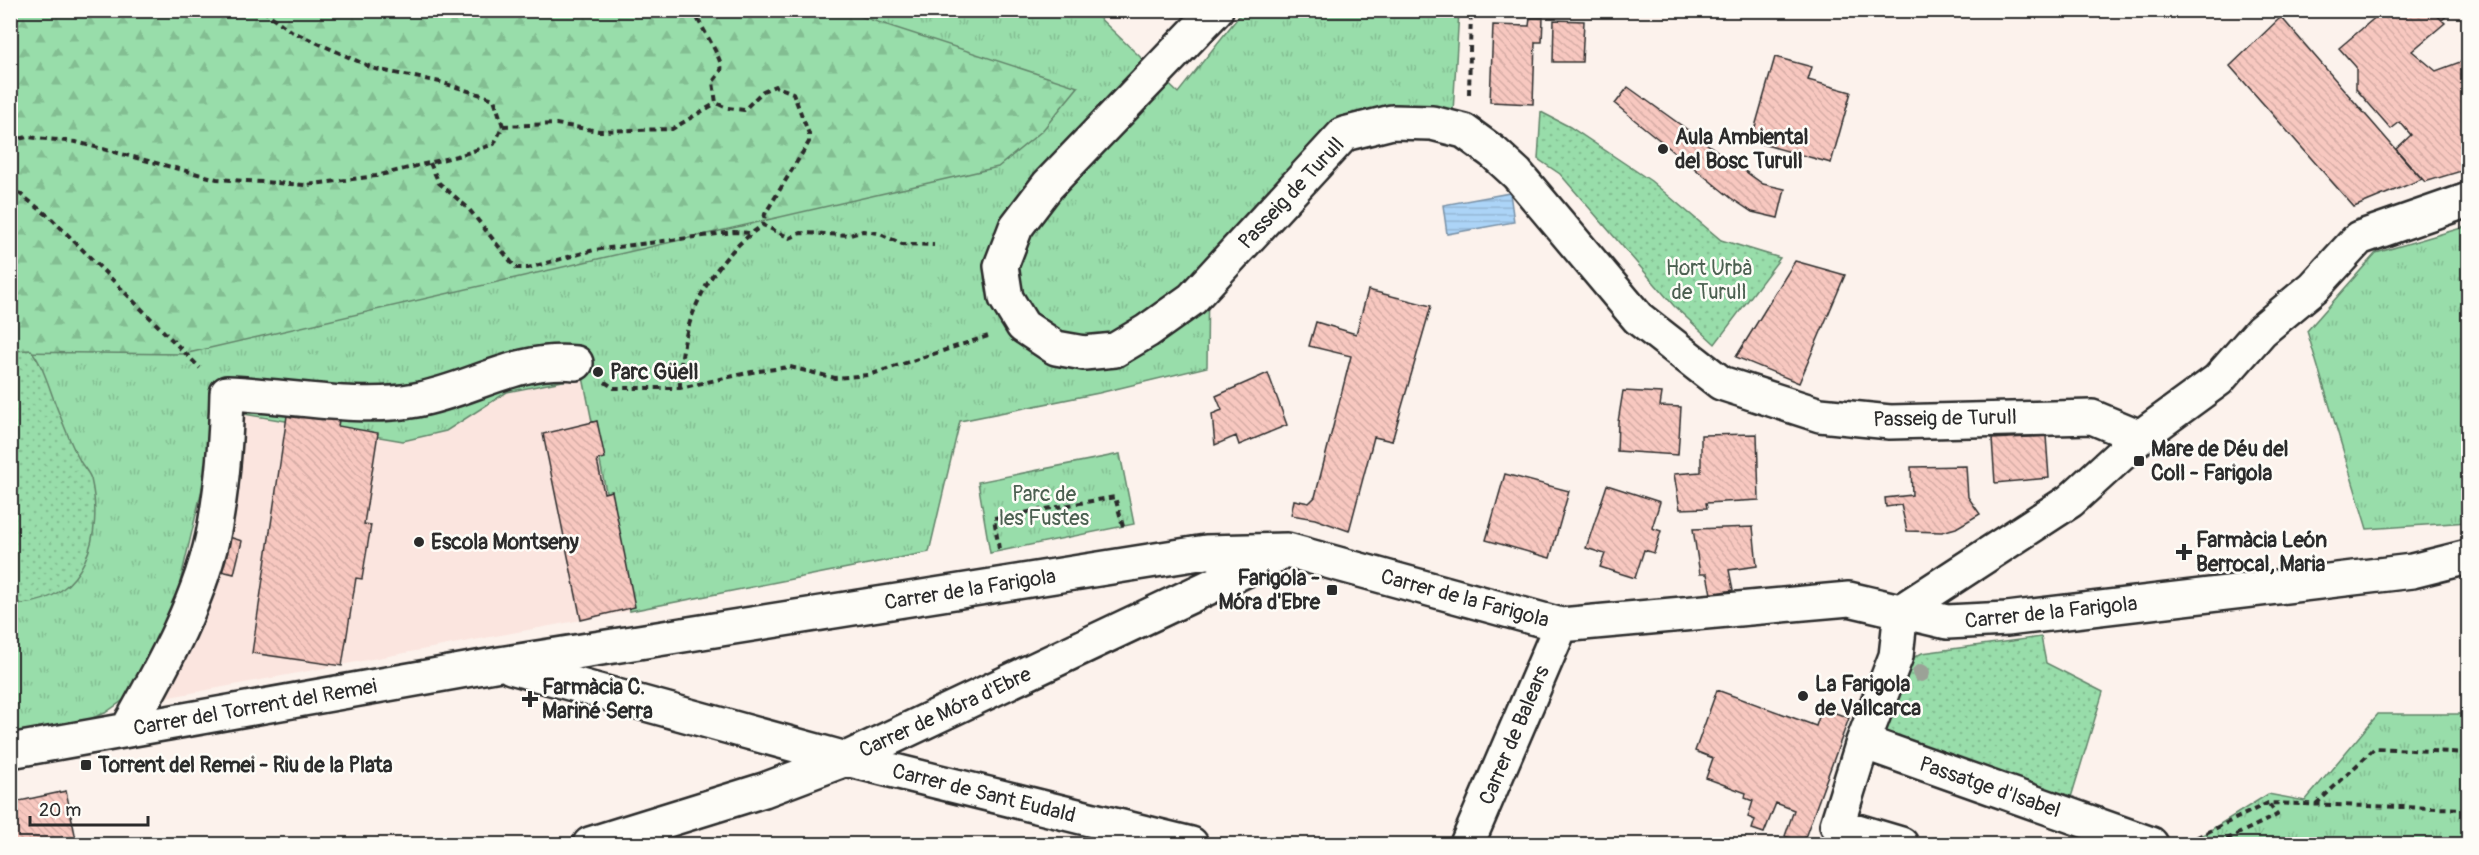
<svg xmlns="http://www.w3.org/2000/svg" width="2479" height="855" font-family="Pangolin,sans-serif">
<defs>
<pattern id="grass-tufts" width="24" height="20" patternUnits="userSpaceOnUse" patternTransform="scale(1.5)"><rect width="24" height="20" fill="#98ddaa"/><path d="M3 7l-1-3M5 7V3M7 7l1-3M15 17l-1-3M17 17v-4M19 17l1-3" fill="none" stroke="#83be92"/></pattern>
<pattern id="forest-firs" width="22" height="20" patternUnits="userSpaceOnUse" patternTransform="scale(1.5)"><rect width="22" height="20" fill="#98ddaa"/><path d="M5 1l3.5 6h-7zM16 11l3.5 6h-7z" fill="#83be92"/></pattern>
<pattern id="garden-dots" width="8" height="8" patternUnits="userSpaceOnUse" patternTransform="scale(1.5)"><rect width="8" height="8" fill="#98ddaa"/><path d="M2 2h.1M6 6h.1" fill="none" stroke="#83be92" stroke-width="1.8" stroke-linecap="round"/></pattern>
<pattern id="water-rules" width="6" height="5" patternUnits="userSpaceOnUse" patternTransform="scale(1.5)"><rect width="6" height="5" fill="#acd4f7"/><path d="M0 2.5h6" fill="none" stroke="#94b6d4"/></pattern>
<pattern id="building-back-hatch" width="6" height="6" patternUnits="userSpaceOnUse" patternTransform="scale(1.5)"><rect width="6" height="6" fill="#f8c8c0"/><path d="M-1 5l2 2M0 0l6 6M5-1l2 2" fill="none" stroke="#d5aca5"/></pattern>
</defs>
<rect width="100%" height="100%" fill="#fcf2ec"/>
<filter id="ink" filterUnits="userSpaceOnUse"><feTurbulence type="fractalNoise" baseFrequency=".0167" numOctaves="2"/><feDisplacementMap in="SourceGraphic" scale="12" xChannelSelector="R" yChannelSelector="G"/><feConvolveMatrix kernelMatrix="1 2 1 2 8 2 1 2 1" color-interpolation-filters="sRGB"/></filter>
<g filter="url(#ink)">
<path fill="#fbe5df" d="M583,377l47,234 -471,88 74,-200 11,-85 159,27 43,-10 61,-39z"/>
<path fill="url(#grass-tufts)" stroke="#62846a" stroke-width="1.5" d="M11,11h1081l86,82 65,-82h216l-6,101 -55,-8 -55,14 -135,148 -1,101 -108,26 -139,28 -31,131 -299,59 -47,-234 -76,15 -61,39 -43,10 -159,-27 -25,3 -47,199 -40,78 -27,19 -23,9 -71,13z
M2468,226v296l-101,7 -60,-198 69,-78z
M1120,454l14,70 -144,29 -12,-71z
M2378,714h90v130h-280l80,-50 37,7z"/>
<path fill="url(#forest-firs)" stroke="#62846a" stroke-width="1.5" d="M11,11h833l234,76 -36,44 -44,36 -814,187 -173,-2z"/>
<path fill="url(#garden-dots)" stroke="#62846a" stroke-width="1.5" d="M1541,112l29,15 81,54 70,59 59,18 -65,86 -41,-38 -114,-132 -22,-15z
M31,350c14,18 19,42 28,63 6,15 12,32 20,46 3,7 10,13 12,20 13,55 -6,121 -70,125l-11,-8v-245z
M2041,637l5,26 57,29 -34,112 -187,-64 27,-80 13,-7z"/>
<path fill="url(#water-rules)" stroke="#7890a5" stroke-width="1.5" d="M1510,193l4,29 -67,12 -4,-29z"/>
<path fill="url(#building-back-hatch)" stroke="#2b2b2b" stroke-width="1.5" d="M2384,10h47l14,13 -33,28 24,20 32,-12v110l-43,13 -29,-33 15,-14 -11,-13 -9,7 -35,-40v-22l-17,-19z
M2431,10h22l-11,10z
M2281,17l129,149 12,13 -68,28 -124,-141z
M1530,18h13l-1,24h-7l-2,62 -43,-2 3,-77 36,1z
M1554,20l30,1 -2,41h-29z
M1775,57l37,10 -4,13 43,12 -20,71 -80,-22z
M1628,87l135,97 22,5 -7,29 -26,-6 -21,-14 -116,-94z
M1795,261l50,14 -46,108 -63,-26z
M1368,290l63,16 -39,135 -18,-4 -25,94 -34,-12 -24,-4 3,-15 15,3 6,-6 36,-141 -42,-10 7,-24 40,12z
M1268,373l19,52 -48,20 -3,-9 -21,9 -3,-31 10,-4 -6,-14z
M1623,391l39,2 -2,13 21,1 -3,48 -61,-4 1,-29z
M301,407l39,7 -2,12 40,7 -14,91 7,1 -9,54 -6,-1 -14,88 -90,-13 35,-237 12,2z
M597,421l8,37 -8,2 7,33 8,-2 23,116 -54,13 -38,-186z
M1757,434l2,66 -53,3 1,5 -27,1 -6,-35 27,-2v-37z
M2046,436l3,42 -54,5 -3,-44z
M1966,466l2,31 12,17 -24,14 -14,4 -35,-1 -6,-26 -15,2 -1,-9 27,-3 -1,-28z
M1505,474l64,17 -19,67 -64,-18z
M1607,485l53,17 -8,26 9,3 -7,22 -10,-3 -9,28 -35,-11 5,-13 -19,-6z
M1753,527l4,39 -28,4 4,20 -22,4 -4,-20h-7l-7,-45z
M226,536l16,5 -8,33 -17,-4z
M1717,690l99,36 6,-18 27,10 -46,125 -18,-7 9,-26 -18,-7 -12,30 -12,-4 3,-9 -7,-3 5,-16 -8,-3 1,-5 -40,-15 7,-20 -18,-7z
M66,791l11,53h-67v-41z"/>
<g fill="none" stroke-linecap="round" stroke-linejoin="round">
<defs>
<path id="minor" d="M1216,10l-168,175 -32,42 -15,39 5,32 17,28 33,22 28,5 31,-3 32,-19 45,-32 152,-165 48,-12 40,1 32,8 29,21 24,22 121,144 83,65 99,32 70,7 202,-5 48,20
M1901,611l169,-110 70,-64 78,-57 43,-49 53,-44 45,-49 109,-38
M511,667l335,92 345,85
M127,730c35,-62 76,-135 88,-205 8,-44 11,-88 12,-132 59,2 132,18 189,7 56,-10 100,-43 160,-37
M1863,742l288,102
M10,751l490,-87 706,-112 81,-2 274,75 288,-26 98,23 60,-3 405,-48 56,-14
M590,844l174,-54 82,-31 429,-203
M1467,844l94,-219
M1901,844l-64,-19 26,-83 33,-86 5,-45"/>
</defs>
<use href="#minor" stroke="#2b2b2b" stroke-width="38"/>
<path stroke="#2b2b2b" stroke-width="4" stroke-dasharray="6 4.5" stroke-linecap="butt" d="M693,10c5,12 32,52 28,60 -1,4 -6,8 -8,12l3,21 11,5 17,2 19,-19 12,-5 18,7 16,41v8l-44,72 -2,11 27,13 11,-5 49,2 13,-4 15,2 24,11 32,1
M1469,94l2,-84
M503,126l53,-2 43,7 73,-2 44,-26
M10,141l17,-4 49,5 141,37 89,6 70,-9 85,-21 33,-11 9,-18 -9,-27 -54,-17 -65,-13 -86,-39 -26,-20
M430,163l9,20 29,25 48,60h12l66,-18 140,-18 17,1
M10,186l41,32 149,150
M605,382l9,6h66l72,-16 38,-5 45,11 34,-3 119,-39
M680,388c-1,-66 29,-126 83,-163
M999,549l-5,-31 121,-21 9,33
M2316,804l59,-56 93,5
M2187,842l81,-39 200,6
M2217,844l60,-29 -8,-11
M2307,844l-1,-6 91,6"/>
<use href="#minor" stroke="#fdfcf7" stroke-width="33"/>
</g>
<circle fill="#9ba297" cx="1921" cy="673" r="9"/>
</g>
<g fill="#2b2b2b" stroke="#fdfcf7" stroke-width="2">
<circle cx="1663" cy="149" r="6"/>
<circle cx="598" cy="372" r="6"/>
<rect x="2133" y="455" width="12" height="12" rx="3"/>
<circle cx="419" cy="542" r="6"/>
<path d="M2181 543h6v6h6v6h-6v6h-6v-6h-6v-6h6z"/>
<rect x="1326" y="584" width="12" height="12" rx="3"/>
<circle cx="1803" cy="696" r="6"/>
<path d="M527 690h6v6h6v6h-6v6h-6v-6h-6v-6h6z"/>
<rect x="80" y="759" width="12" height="12" rx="3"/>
</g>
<g text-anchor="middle" stroke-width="5" stroke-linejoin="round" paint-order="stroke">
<g font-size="21" font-weight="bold" fill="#2b2b2b" stroke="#fdfcf7" text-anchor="start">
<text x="1675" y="144">Aula Ambiental<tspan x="1675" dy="24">del Bosc Turull</tspan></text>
<text x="610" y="379">Parc Güell</text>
<text x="2151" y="456">Mare de Déu del<tspan x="2151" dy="24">Coll - Farigola</tspan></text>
<text x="2196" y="547">Farmàcia León<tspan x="2196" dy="24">Berrocal, Maria</tspan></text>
<text x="431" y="549">Escola Montseny</text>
<text x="1320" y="585" text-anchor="end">Farigola -<tspan x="1320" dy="24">Móra d'Ebre</tspan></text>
<text x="1815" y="691">La Farigola<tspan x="1815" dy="24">de Vallcarca</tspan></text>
<text x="542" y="694">Farmàcia C.<tspan x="542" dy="24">Mariné Serra</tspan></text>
<text x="98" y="772">Torrent del Remei - Riu de la Plata</text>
</g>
<g font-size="21" fill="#2b2b2b" stroke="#fdfcf7">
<text transform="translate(1291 193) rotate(-47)" y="7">Passeig de Turull</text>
<text transform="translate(1945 418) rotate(-1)" y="7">Passeig de Turull</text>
<text transform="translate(970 589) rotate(-9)" y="7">Carrer de la Farigola</text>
<text transform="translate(1465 598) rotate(15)" y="7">Carrer de la Farigola</text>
<text transform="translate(2051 612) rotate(-6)" y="7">Carrer de la Farigola</text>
<text transform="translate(255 707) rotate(-10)" y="7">Carrer del Torrent del Remei</text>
<text transform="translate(945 712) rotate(-25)" y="7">Carrer de Móra d'Ebre</text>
<text transform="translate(1514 735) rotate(-67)" y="7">Carrer de Balears</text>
<text transform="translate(1990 787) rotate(19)" y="7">Passatge d'Isabel</text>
<text transform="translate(984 793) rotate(14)" y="7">Carrer de Sant Eudald</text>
</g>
<g font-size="21" fill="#4c6051" stroke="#fdfcf7">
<text x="1709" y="275">Hort Urbà<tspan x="1709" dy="24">de Turull</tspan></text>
<text x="1044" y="501">Parc de<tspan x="1044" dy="24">les Fustes</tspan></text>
</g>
</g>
<rect width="2479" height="855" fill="none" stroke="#fdfcf7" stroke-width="36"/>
<rect x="18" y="18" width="2443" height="819" fill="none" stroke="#2b2b2b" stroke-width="2" filter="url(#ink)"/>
<path d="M30 816v9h118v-9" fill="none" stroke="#2b2b2b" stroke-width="3"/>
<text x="39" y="816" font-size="18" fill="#2b2b2b" stroke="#fdfcf7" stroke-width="4.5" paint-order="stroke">20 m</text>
</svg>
